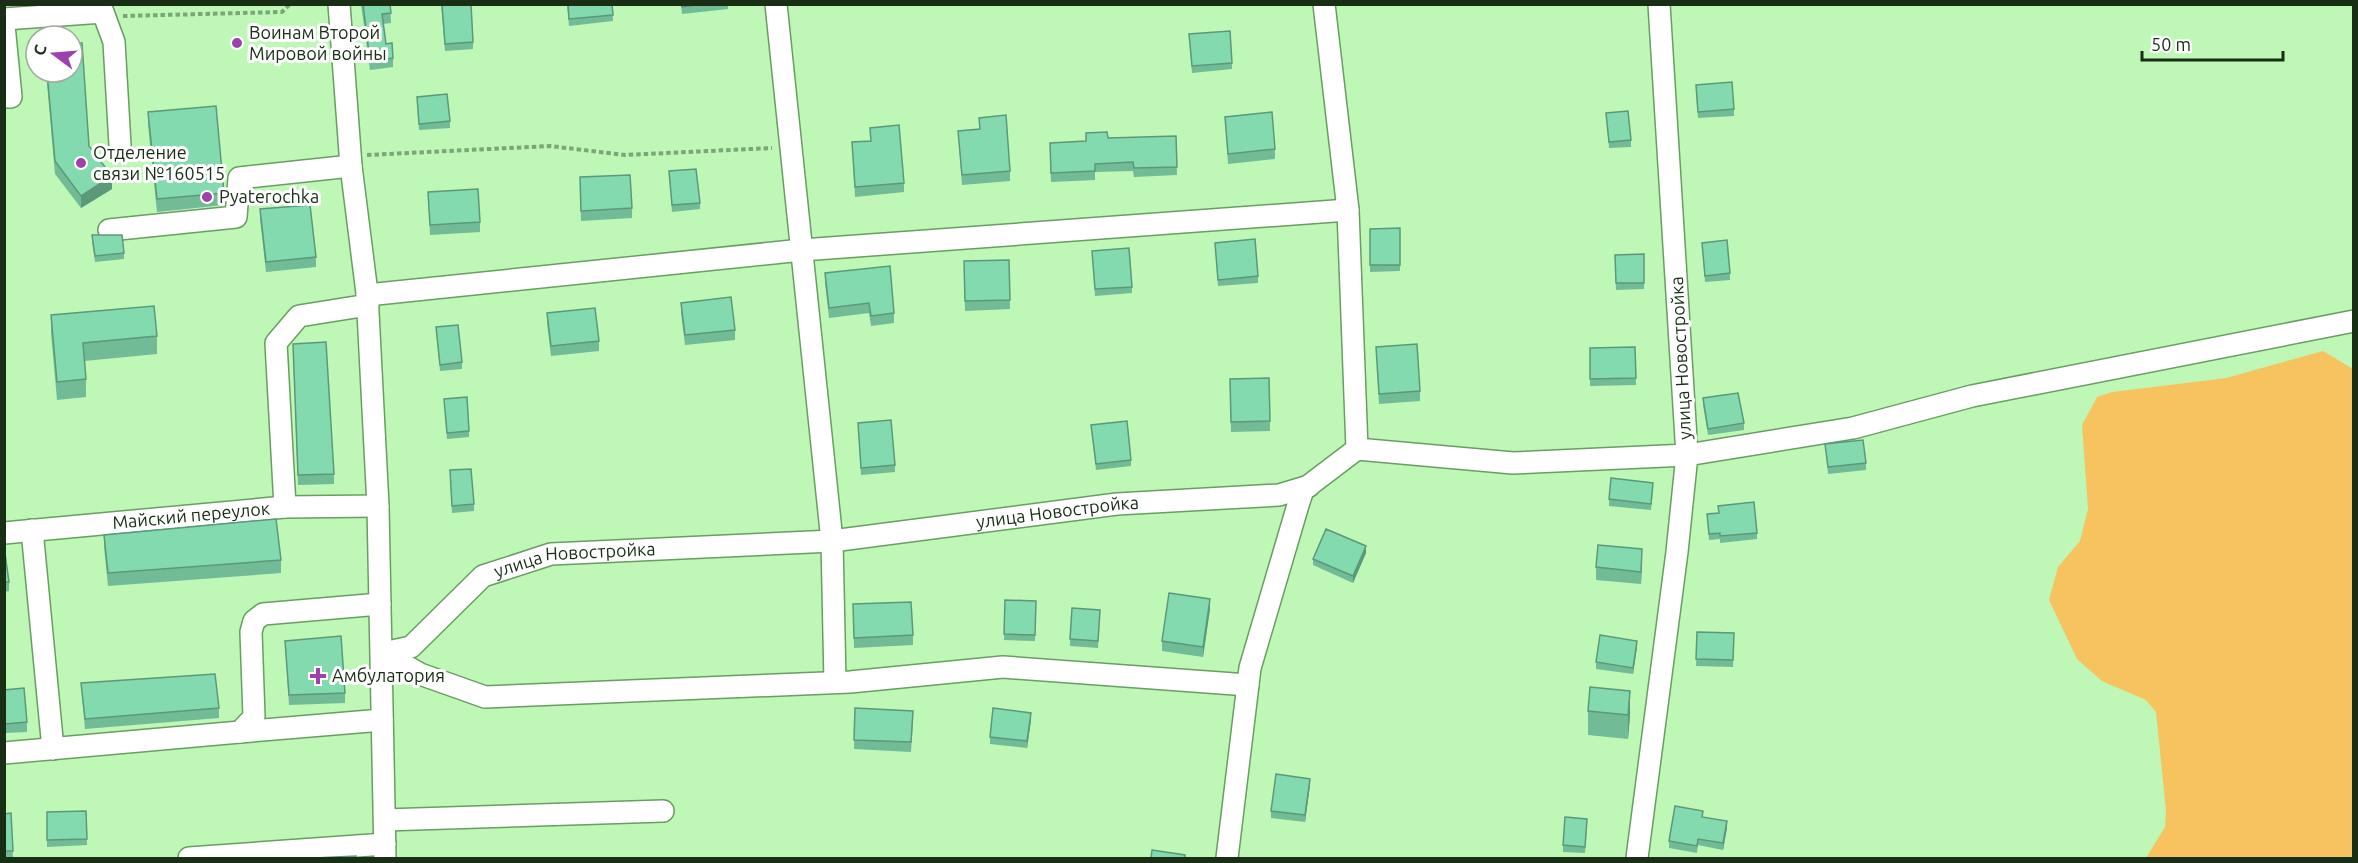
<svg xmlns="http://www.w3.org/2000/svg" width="2358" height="863" font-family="Ubuntu,sans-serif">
<rect width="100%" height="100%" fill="#bef7b6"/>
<path fill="#f7c35f" d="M2323,351l30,18v489h-207l19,-31 1,-16 -10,-99 -10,-12 -44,-19 -25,-22 -28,-59 9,-33 22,-26 8,-32 -6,-84 15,-28 15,-5 114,-14z"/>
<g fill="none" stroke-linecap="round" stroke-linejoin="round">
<defs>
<g id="minor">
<path d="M339,4l12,162 16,127 11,213 7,352"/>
<path d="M776,4l56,537 3,141"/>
<path d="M1324,4l24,206 9,239"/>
<path d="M4,19l99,-7 11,30 6,103"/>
<path d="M4,25l7,72h-7"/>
<path d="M109,230l127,-13 3,-39 112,-12"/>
<path d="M367,295l435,-45 546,-40"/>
<path d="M285,507l-9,-164 23,-27 69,-11"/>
<path d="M32,530l21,219"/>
<path id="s1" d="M4,533l281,-26 93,-1"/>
<path id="s2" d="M383,653l28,-6 72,-71 68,-22 281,-13 285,-37 162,-9 30,-9"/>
<path d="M383,653l37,21 65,23 365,-15 153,-15 245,18"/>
<path d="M240,732l142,-12"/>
<path d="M4,753l236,-21 14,-15 -3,-85 3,-11 9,-7 117,-10"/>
<path d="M385,820l278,-9"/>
<path d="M189,858l196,-14"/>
<path d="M1227,858l23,-190 48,-163 5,-15 54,-41 156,14 174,-8 -28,-451"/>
<path d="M1637,858l40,-306 10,-97 166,-27 119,-32 382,-75"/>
</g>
</defs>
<use href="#minor" stroke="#699e62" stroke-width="24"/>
<path stroke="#7ba675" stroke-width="4" stroke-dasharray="4.5 3" stroke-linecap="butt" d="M123,16l159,-4 8,-8
M367,155l183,-9 75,9 147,-7"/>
<use href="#minor" stroke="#fff" stroke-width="21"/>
</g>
<path fill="#71bb96" d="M361,4h29l1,19 -8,1 3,20 7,14v9l-23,3z
M441,4l32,38v7l-28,2z
M567,4h45l1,17 -44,5z
M681,4h47v5l-46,5z
M1189,34l43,29v6l-40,4z
M46,72h26l17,74 23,43 -31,19 -26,-34z
M1696,91l38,18v7l-36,2z
M417,97l33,24v7l-31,2z
M148,112l76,81v12l-67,7 -9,-87z
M1606,113l25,27v7l-22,1z
M1225,117l50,32v10l-47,5z
M979,118l31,53v10l-48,4 -4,-54 21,-2z
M870,128l34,55v9l-49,5 -3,-55 19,-1z
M1086,133l22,5 68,-2 1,39 -43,2 -1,-6 -38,1v8l-44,2 -1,-30 36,-11z
M669,171l31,32v6l-28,3z
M580,187l52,21v10l-51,3z
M428,192l52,30v10l-50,3z
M260,209l56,48v10l-50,5 -6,-53z
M1400,228v43l-30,1v-43z
M92,235l32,18v6l-29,3 -3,-21z
M1215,243l43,33v7l-40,3z
M1702,243l28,30v7l-25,2z
M1092,251l40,36v6l-37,3z
M1644,254v35l-28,1 -1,-35z
M1009,260l1,49 -45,2 -1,-50z
M825,273l69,40v10l-23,3 -2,-13 -40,5 -4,-35z
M681,303l54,27v10l-50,5 -4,-32z
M547,313l52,28v10l-48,5 -4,-33z
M51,315l106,21v18l-73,7 2,18v18l-29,3 -6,-67z
M436,327l26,35v7l-22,2z
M1376,347l44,44v10l-41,3z
M1635,347l1,38 -46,1v-38z
M293,354l41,120v10l-36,1z
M1269,378l1,53 -39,1 -1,-53z
M1703,398l41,25v7l-36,5 -5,-30z
M444,399l25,32v6l-22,2z
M858,423l37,42v7l-34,3z
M1091,425l40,35v6l-35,4z
M1825,444l41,19v7l-38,4z
M450,470l24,34v7l-22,2z
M1653,489l-2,21 -42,-4v-7z
M1718,506l39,27v6l-37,4v-4l-11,1 -2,-26 11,-1z
M104,535l177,25v13l-173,13 -4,-39z
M5,547l4,35v9l-5,1z
M1366,553l-13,30 -40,-18v-6z
M1642,562l-1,22 -45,-4v-13z
M1005,600l31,1 -1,40 -31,-1z
M853,604l60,31v10l-59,3z
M1210,609l-7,48 -41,-6v-10z
M1100,616l-2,32 -28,-2v-7z
M1697,632l37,1 -1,34 -37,-1z
M285,641l60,52v10l-56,2z
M1637,647l-4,27 -37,-5v-7z
M81,683l138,25v10l-134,11z
M4,690l23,32v10l-23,1z
M855,708l58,13 -2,31 -57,-3z
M1588,711l42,4 -2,24 -40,-4z
M1031,720l-4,28 -37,-4v-7z
M1310,785l-5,37 -34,-4v-7z
M86,811l1,34 -40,2v-35z
M11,813l2,45h-9v-44z
M1703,817l24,11 -4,22 -25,-5 -1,8 -28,-5v-7z
M1587,826l-2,27 -22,-1v-7z"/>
<path fill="#5c997a" d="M112,176v13l-31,19v-12z
M1366,546v7l-13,30v-7z
M1642,549v13l-1,22v-12z
M1210,599v10l-7,48v-10z
M1637,641v6l-4,27v-6z
M1630,691v24l-2,24v-24z
M1031,713v7l-4,28v-7z
M1310,779v6l-5,37v-7z
M1727,821v7l-4,22v-7z"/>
<path fill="#83daaf" stroke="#5c997a" stroke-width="1.5" d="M363,4h27l1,9 -9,1 4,30 6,-1 1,15 -23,3z
M442,4h29l2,38 -28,2z
M568,4h44l1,11 -44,4z
M682,4h22l-22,3z
M1230,31l2,32 -40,3 -3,-32z
M72,43h10l7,103 23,30 -31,20 -26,-35 -8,-89h25z
M1732,82l2,27 -36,3 -2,-27z
M447,94l3,27 -31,3 -2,-27z
M216,106l8,87 -67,6 -9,-87z
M1628,111l3,29 -22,2 -3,-29z
M1272,112l3,37 -47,5 -3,-37z
M1006,115l4,56 -48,4 -4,-44 22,-2 -1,-11z
M899,125l5,58 -49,4 -3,-45 19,-1 -1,-13z
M1107,132l1,6 68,-2 1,31 -43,1 -1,-6 -38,2v7l-44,2 -1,-30 36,-2v-8z
M696,169l4,34 -28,2 -3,-34z
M630,175l2,33 -51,3 -1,-34z
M478,189l2,33 -50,3 -2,-33z
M310,205l6,52 -50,5 -6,-53z
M1400,228v37h-30v-36z
M92,235h30l2,18 -29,3z
M1255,239l3,37 -40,4 -3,-37z
M1727,240l3,33 -25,3 -3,-33z
M1129,248l3,39 -37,2 -3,-38z
M1644,254v29h-28l-1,-28z
M1009,260l1,40 -45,1 -1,-40z
M890,266l4,47 -23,3 -2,-13 -40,5 -4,-35z
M731,297l4,33 -50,5 -4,-32z
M154,306l3,30 -74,7 3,36 -29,3 -6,-67z
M595,308l4,33 -48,5 -4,-33z
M458,325l4,37 -22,3 -4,-38z
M326,342l8,132 -36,1 -5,-131z
M1417,344l3,47 -41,3 -3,-47z
M1635,347l1,31 -46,1v-31z
M1269,378l1,43 -39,1 -1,-43z
M1738,393l6,30 -36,6 -5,-31z
M467,397l2,34 -22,2 -3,-34z
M891,420l4,45 -34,3 -3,-45z
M1127,421l4,39 -35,4 -5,-39z
M1863,440l3,23 -38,4 -3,-23z
M471,469l3,35 -22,2 -2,-36z
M1611,478l42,5 -2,21 -42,-5z
M1754,502l3,31 -37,3v-3l-11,1 -2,-20 12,-1 -1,-7z
M276,519l5,41 -173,13 -4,-38z
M1326,529l40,17 -13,30 -40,-17z
M1598,545l44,4 -1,23 -45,-5z
M4,547l5,35h-5z
M1169,593l41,6 -7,48 -41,-6z
M1005,600l31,1 -1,34 -31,-1z
M911,602l2,33 -59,3 -1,-34z
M1072,608l28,2 -2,31 -28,-2z
M1697,632l37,1 -1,27 -37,-1z
M1600,635l37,6 -4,27 -37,-6z
M341,636l4,57 -56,2 -4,-54z
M215,674l4,34 -134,11 -4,-36z
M1590,687l40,4 -2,24 -40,-4z
M24,688l3,34 -23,2v-34z
M855,708l58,3 -2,31 -57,-2z
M993,708l38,5 -4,28 -37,-4z
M1276,774l34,5 -5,36 -34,-4z
M1675,806l28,5 -1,6 25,4 -4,22 -25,-4 -1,7 -28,-5z
M86,811l1,28 -40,1v-28z
M11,813l2,38h-9v-37z
M1565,817l22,2 -2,28 -22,-2z
M1152,850l33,5v3h-34z
M356,856v2h-42z"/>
<g fill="#9d42ad" stroke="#fff" stroke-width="2">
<circle cx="237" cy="43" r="6"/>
<circle cx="81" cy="163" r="6"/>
<circle cx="207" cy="197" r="6"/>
<path d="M315 667h6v6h6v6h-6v6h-6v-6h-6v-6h6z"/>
</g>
<g text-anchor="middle" stroke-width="6" stroke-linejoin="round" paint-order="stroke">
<g font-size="18" fill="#182e15" stroke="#fff" text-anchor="start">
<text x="249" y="39">Воинам Второй<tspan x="249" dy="21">Мировой войны</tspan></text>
<text x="93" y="159">Отделение<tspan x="93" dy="21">связи №160515</tspan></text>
<text x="219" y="203">Pyaterochka</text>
<text x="332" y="682">Амбулатория</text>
</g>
<g font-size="18" fill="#182e15" stroke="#fff">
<text transform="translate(1681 358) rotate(-93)" y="6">улица Новостройка</text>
<text dy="6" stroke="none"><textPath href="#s2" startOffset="710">улица Новостройка</textPath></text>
<text dy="6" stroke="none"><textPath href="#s1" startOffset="188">Майский переулок</textPath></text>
<text dy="6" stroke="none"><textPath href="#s2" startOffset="224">улица Новостройка</textPath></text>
</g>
</g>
<rect width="2358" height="863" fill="none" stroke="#182e15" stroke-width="12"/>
<g transform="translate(54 54) rotate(286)"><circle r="28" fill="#ffffff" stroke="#a3aba1" stroke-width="1.5"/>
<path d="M0-4.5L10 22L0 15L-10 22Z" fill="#9d42ad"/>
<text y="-9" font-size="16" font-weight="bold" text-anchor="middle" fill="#182e15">С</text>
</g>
<path d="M2142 51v9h141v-9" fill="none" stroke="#182e15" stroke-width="3"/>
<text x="2151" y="51" font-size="18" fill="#182e15" stroke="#ffffff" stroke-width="4.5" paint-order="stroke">50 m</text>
</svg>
